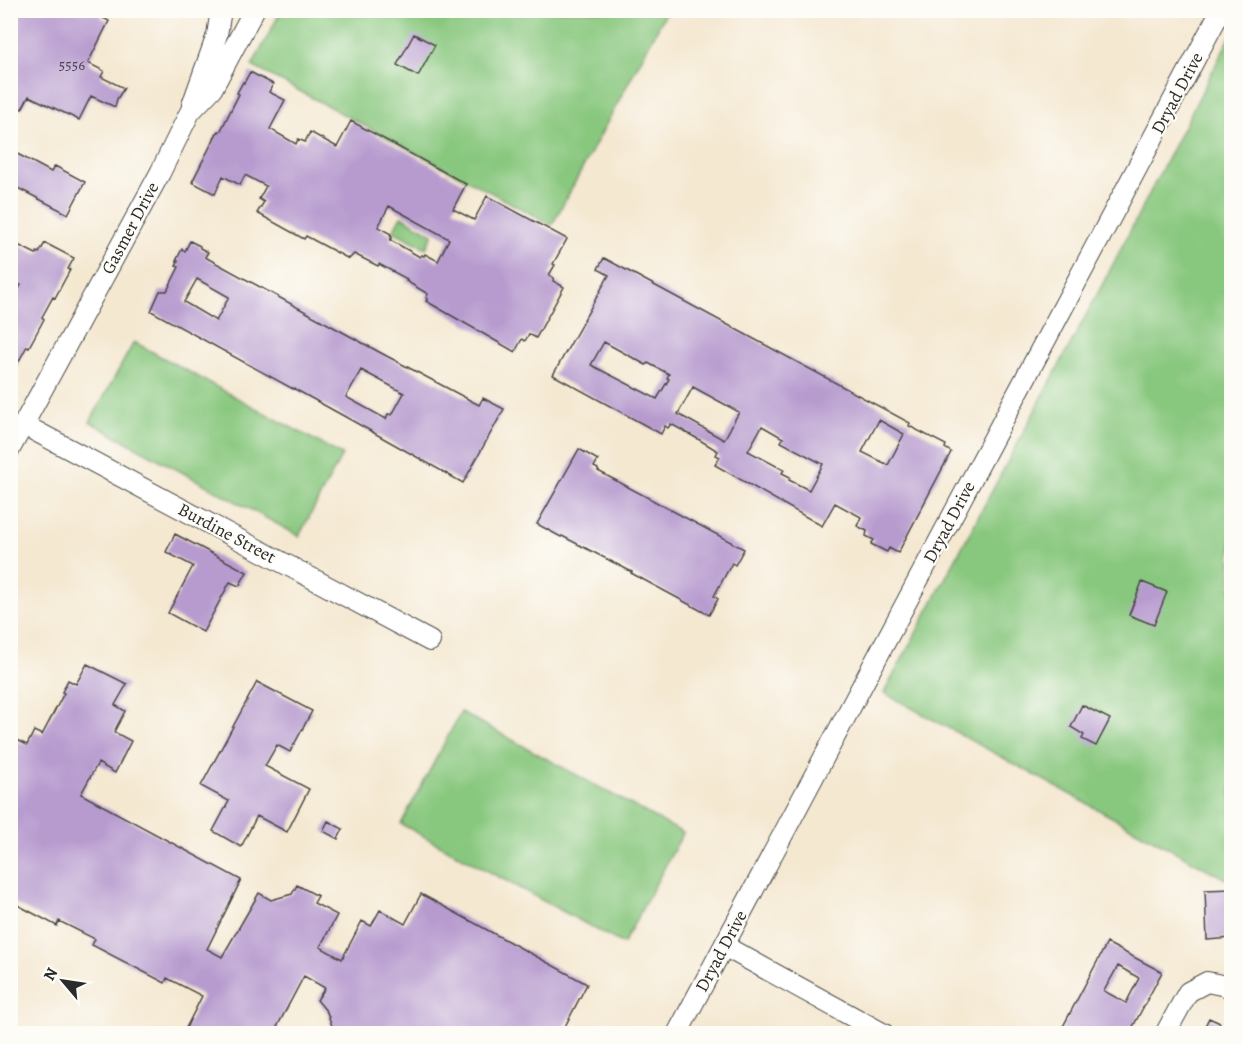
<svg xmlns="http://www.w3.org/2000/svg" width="1242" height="1044" font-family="Alegreya,serif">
<rect width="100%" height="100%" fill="#fdfcf7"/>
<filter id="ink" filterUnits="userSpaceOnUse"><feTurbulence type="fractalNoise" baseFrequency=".0167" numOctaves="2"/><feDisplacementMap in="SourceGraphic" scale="12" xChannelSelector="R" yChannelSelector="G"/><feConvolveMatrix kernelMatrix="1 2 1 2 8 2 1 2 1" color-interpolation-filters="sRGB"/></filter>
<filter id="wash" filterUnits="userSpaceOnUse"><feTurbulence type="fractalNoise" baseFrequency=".008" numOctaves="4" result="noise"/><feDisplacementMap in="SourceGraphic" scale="24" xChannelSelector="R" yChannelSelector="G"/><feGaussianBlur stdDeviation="1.35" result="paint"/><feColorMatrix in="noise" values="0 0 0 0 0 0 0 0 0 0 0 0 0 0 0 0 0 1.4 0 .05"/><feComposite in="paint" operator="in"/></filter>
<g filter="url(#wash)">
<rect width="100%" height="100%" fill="#f4e8d1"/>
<path fill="#88c77e" stroke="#5a7954" stroke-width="1.5" d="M281,11h386l-115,214 -300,-159z
M1231,35v847l-347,-189 225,-421z
M401,216l32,18 -7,14 -33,-17z
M134,342l208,113 -43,81 -209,-114z
M461,712l222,121 -60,111 -222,-120z"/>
<g id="blocks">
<path fill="#b79bcf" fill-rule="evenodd" d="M10,10h94l-3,7 8,4 -21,42 16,8 -3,6 23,11 -7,11 -2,8 -24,-11 -12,24 -50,-24 -7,13 -12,-6z
M414,34l21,11 -17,31 -21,-11z
M250,72l23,12 -4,8 16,8 -15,29 26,15 2,-5 7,3 5,-10 27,15 14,-26 115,63 -13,25 21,11 13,-24 80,43 -14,25 2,1 -6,10 5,3 -1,3 11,6 -28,51 -7,-4 -4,7 -3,-2 -7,13 -89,-51 2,-2 -2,-1 2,-4 -22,-13 1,-2 -28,-15 -1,2 -24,-12 -5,5 -43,-23 -2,3 -47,-26 7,-11 -5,-3 7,-13 -21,-11 -5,10 -17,-9 -8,18 -23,-12 26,-51 1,1 2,-2 18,-36 -2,-1 6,-11 1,1zM389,206l60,33 -11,22 -13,-7 -1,2 -2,-1 -2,2 -21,-12 -9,-5 2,-3 -2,-1 1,-2 -13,-7z
M10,150l41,22 4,-6 30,16 -17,32 -58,-30z
M10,241l26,13 1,-2 2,1 6,-10 29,15 -6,11 2,1 -6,11 -9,17 -2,-1 -11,20 2,2 -9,17 -6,11 -2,-1 -17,32v-73l11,-20 -11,-5z
M190,241l10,5v2l8,4 -3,5 176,96 98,52 4,-7 21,11 -41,74 -112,-63 -58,-32v1l-142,-78 9,-20h7l12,-24 -3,-1 2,-5h-2l6,-12 3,2zM197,279l32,18 -13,24 -32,-19zM361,370l43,23 -12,22 -4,-1 -2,5 -40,-22z
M604,258l306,165 -1,3 37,19 -1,3 6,4 -53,101 -9,-5 -2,4 -16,-8 3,-4 -8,-4 1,-5 -10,-5 4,-9 -26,-14 -13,23 -107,-61 5,-8 -4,-2 2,-4 -20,-12 -27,-15 -3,4 -3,-2 -4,8 -108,-59 56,-100 -11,-6zM604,342l42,23 2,-2 21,11 -2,4 2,1 -12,20 -66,-34zM693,387l46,25 -15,28 -46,-26zM879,420l25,14 -16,31 -26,-13zM762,426l21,12 -2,4 42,22 -14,26 -20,-10 1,-3 -8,-4 2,-3 -36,-19z
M579,449l19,11 -4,7 4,2v2l146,78 -9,16 -3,-2 -18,33 4,3 -9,16 -78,-42 1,-1 -70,-36 -1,1 -24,-13z
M175,534l72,38 -8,14 -9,-4 -27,50 -35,-19 25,-47 -27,-14z
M1142,582l25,10 -13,33 -25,-10z
M87,664l40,20 -12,21 10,6 -11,21 17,9 -16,32 -17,-10 -17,31 160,86 -34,69 15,8 37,-64 12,7 21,-6 5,-9 21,11 -4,7 23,12 -17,32 22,12 20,-38 9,5 9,-16 25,14 16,-30 166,90 -26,50h-227l-1,-5 -6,-17 -10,-12 8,-12 -21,-12 -27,51 5,7h-99l19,-38 -35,-18 -2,5 -73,-38 3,-6 -36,-18 -2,5 -47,-25v-164l17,8 7,-14 8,4 22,-42 -2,-1 6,-12 8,4z
M257,682l55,29 -22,41 -13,-7 -12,21 44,23 -22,43 -30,-16 -16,31 -28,-16 16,-30 -28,-15z
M1082,705l28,14 -14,27 -14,-7 2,-4 -13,-8z
M328,821l15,8 -5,10 -15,-8z
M1232,889v49l-25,2 -2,-50z
M1107,943l55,29 -17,32 -16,30h-70zM1118,966l21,12 -13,25 -22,-12z
M1209,1018l11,5 -1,3 12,8h-30z"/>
</g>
</g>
<g filter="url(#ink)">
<use href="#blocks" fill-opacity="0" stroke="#494744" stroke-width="1.5"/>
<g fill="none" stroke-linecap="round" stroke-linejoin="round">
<defs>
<path id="minor" d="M192,105l25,-70 4,-25
M24,425l406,216
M10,449l150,-276 30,-61 22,-23 42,-79
M724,946l160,88
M677,1034l544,-1024
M1165,1034l23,-42 19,-10 19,4 6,3"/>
</defs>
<use href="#minor" stroke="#494744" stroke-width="22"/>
<use href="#minor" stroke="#fff" stroke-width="20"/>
</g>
</g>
<g text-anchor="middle" stroke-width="4.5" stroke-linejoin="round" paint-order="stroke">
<g font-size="15" fill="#4e4754">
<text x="72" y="70">5556</text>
</g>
<g font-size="18" fill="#2b2b2b" stroke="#fdfcf7">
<text transform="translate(1177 93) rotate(-62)" y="6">Dryad Drive</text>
<text transform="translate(130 228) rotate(-62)" y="6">Gasmer Drive</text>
<text transform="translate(949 522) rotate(-62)" y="6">Dryad Drive</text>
<text transform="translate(227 533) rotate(28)" y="6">Burdine Street</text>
<text transform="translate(721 951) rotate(-62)" y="6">Dryad Drive</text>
</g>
</g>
<rect width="1242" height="1044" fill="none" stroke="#fdfcf7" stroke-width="36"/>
<g transform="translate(63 981) rotate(299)" stroke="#fdfcf7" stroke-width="4.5" paint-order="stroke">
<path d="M0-4.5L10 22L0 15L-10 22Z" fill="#2b2b2b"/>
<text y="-9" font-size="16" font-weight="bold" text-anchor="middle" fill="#2b2b2b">N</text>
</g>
</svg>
